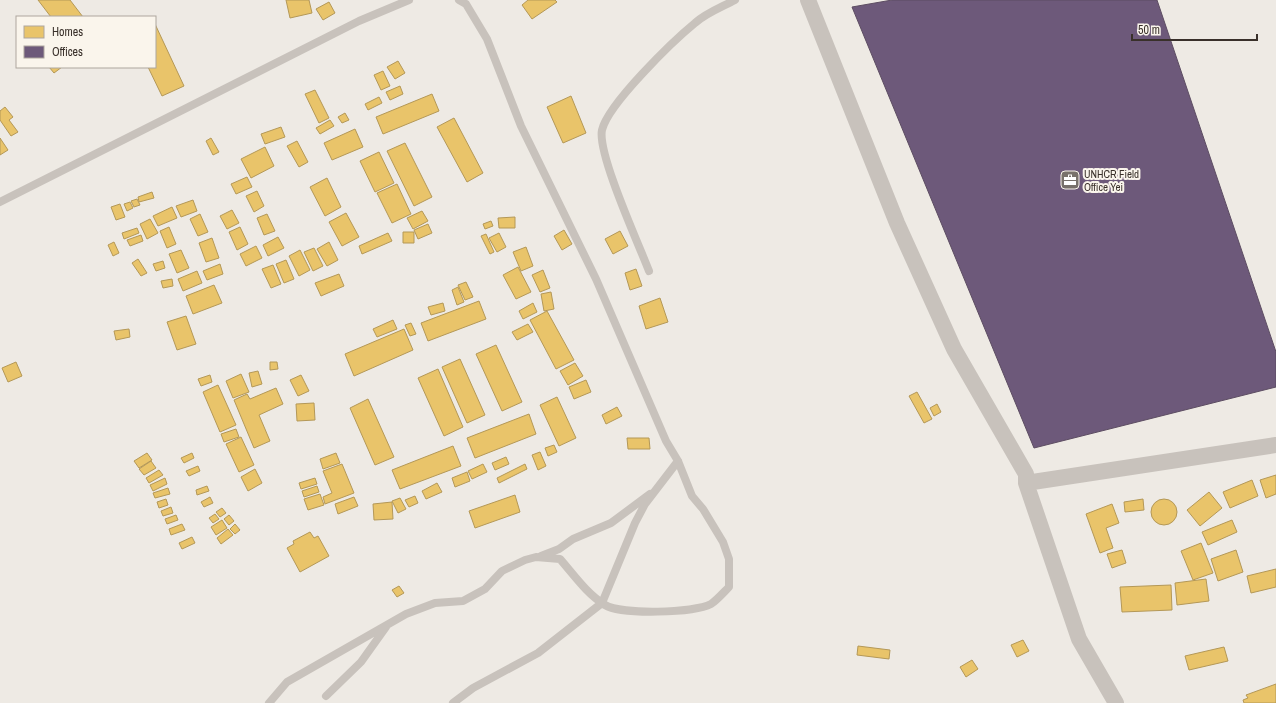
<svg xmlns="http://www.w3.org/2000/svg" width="1276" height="703" font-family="'Archivo Narrow',sans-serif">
<rect width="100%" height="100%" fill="#eeeae4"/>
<path fill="#e9c46a" stroke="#b49857" d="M38,0h32l13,17h-32z
M286,0h23l3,13 -22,5z
M528,0h27l2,2 -25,17 -10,-14z
M1032,0h114l4,21 -25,4 -3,-19 -62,10 3,21 -24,4z
M948,1l6,22 -22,5 -5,-22z
M329,2l6,11 -12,7 -7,-11z
M875,7l8,18 -12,6 -9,-18z
M155,24l29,62 -22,10 -14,-29h7z
M884,27l10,20 -14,7 -10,-20z
M1004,30l12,26 -53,23 -12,-25z
M1140,58l13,30 -15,6 -3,-7 -29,12 -10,-23z
M398,61l7,12 -10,6 -8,-12z
M49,67h13l-8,6z
M383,71l7,15 -9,4 -7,-15z
M939,84l6,18 -20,7 -6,-17z
M400,86l3,8 -13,6 -4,-8z
M315,90l14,28 -10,5 -14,-29z
M1039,92l9,21 -67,27 -9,-21z
M432,94l7,17 -56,23 -7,-17z
M571,96l15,37 -23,10 -16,-36z
M379,97l3,6 -14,7 -3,-6z
M1124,97l5,22 -46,11 -5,-23z
M948,101l10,20 -15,7 -4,-9 -26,15 -8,-15 11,-5 2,4z
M5,107l8,10 -4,3 9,12 -7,4 -11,-16v-9z
M1186,111l13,15 -12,11 -14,-15z
M345,113l4,7 -7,3 -4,-6z
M454,118l29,55 -16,9 -30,-55z
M330,120l4,6 -14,8 -4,-6z
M281,127l4,10 -20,7 -4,-10z
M355,129l8,18 -31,13 -8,-17z
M1116,131l8,21 -20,8 -8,-22z
M0,138l8,12 -8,5z
M211,138l8,14 -6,3 -7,-14z
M297,141l11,21 -9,5 -12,-21z
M405,143l27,54 -18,9 -27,-55z
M265,147l9,19 -23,12 -10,-19z
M379,152l15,31 -19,9 -15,-31z
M1178,155l5,13 5,-1 2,5 -5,2 5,15 -20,7 -12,-34z
M1018,175l15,28 -7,3 6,13 -11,6 -6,-11 -15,7 -15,-28z
M247,177l5,10 -16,7 -5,-10z
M327,178l14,29 -16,9 -15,-29z
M397,184l14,30 -19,9 -15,-30z
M1152,184l9,27 -31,10 -9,-27z
M257,191l7,15 -10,6 -8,-16z
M152,192l2,6 -15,4 -1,-5z
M137,199l3,6 -6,2 -3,-6z
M193,200l4,11 -16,6 -5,-11z
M130,202l3,6 -6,3 -3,-7z
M120,204l5,13 -9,3 -5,-13z
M1199,206l13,40 -20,6 -12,-39z
M172,207l5,11 -19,8 -5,-10z
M232,210l7,13 -12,6 -7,-13z
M422,211l6,10 -15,8 -6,-11z
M346,213l13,24 -17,9 -13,-24z
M200,214l8,18 -10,4 -8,-17z
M267,214l8,17 -11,4 -7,-17z
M1045,216l6,13 -10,5 12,26 -17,8 -11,-24 -10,5 -8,-16z
M515,217v11h-16l-1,-10z
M150,219l8,14 -11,6 -7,-15z
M491,221l2,5 -8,3 -2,-5z
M428,224l4,9 -14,6 -4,-9z
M169,227l7,17 -9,4 -7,-17z
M240,227l8,17 -11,6 -8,-18z
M137,228l2,5 -15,6 -2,-6z
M564,230l8,14 -10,6 -8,-14z
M620,231l8,15 -15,8 -8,-15z
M403,232h11v11h-11z
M388,233l4,8 -30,13 -3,-8z
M499,233l7,14 -9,5 -8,-14z
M486,234l8,18 -4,2 -9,-18z
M141,235l2,6 -13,5 -3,-6z
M278,237l6,11 -16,8 -5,-11z
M212,238l7,20 -13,4 -7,-19z
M114,242l5,11 -6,3 -5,-11z
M329,242l9,18 -11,6 -10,-17z
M256,246l6,12 -16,8 -6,-12z
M526,247l7,19 -12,5 -8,-19z
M314,248l9,18 -10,5 -9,-19z
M181,250l8,18 -12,5 -8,-19z
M300,250l10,20 -11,6 -10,-20z
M138,259l9,14 -6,3 -9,-13z
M286,260l8,19 -10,4 -8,-19z
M163,261l2,7 -9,3 -3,-7z
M1219,261l18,39 -18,8 -18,-38z
M220,264l3,10 -16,6 -4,-9z
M273,265l8,19 -10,4 -9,-19z
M518,267l13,25 -15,7 -13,-24z
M636,269l6,17 -12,4 -5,-17z
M543,270l7,18 -10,4 -8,-17z
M197,271l5,12 -19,8 -5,-12z
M339,274l5,12 -23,10 -6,-13z
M1043,275l19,35 -15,7 -18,-35z
M172,279l1,7 -10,2 -2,-7z
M466,282l7,15 -8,3 -7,-15z
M214,285l8,18 -29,11 -7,-18z
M458,287l6,15 -7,3 -5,-15z
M551,292l3,17 -10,2 -3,-17z
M660,298l8,24 -22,7 -7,-23z
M479,301l7,18 -58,22 -7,-18z
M443,303l2,8 -14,4 -3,-8z
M533,303l4,9 -14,7 -4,-8z
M547,311l27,49 -18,9 -26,-49z
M186,316l10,28 -19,6 -10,-28z
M393,320l4,9 -20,8 -4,-8z
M411,323l5,11 -6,2 -5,-11z
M528,324l5,8 -16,8 -5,-8z
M129,329l1,8 -14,3 -2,-9z
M404,329l9,21 -59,26 -9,-22z
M1071,330l15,27 -18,10 -15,-27z
M496,345l26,57 -20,9 -26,-57z
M460,359l25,56 -18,8 -25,-56z
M16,362l6,14 -14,6 -6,-14z
M270,362h7l1,7 -8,1z
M575,363l8,13 -15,9 -8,-14z
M438,369l25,58 -19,9 -26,-58z
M258,371l4,13 -10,3 -3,-14z
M241,374l8,18 -16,6 -7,-17z
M210,375l2,7 -11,4 -3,-7z
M301,375l8,16 -11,5 -8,-16z
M586,380l5,12 -17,7 -5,-12z
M218,385l18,40 -16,7 -17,-40z
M276,388l7,16 -24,11 11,26 -16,7 -20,-48 13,-6 3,5z
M917,392l15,27 -8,4 -15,-27z
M557,397l19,41 -17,8 -19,-41z
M368,399l26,58 -19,8 -25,-57z
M314,403l1,17 -18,1 -1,-17z
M937,404l4,8 -7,4 -4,-8z
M617,407l5,9 -16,8 -4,-9z
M529,414l7,20 -61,24 -8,-20z
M236,429l3,8 -15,5 -3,-8z
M241,437l13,28 -15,7 -13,-28z
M627,438h22l1,11h-22z
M554,445l3,7 -9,4 -3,-8z
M453,446l8,20 -61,23 -8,-19z
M540,452l6,14 -8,4 -6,-15z
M147,453l5,7 -13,8 -5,-7z
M192,453l2,5 -10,5 -3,-5z
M336,453l4,10 -17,6 -3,-10z
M506,457l3,7 -14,6 -3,-7z
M151,461l5,7 -12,7 -5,-6z
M342,464l12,29 -29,11 -2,-7 9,-4 -9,-22z
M483,464l4,8 -15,7 -4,-8z
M525,464l2,5 -28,14 -2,-5z
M198,466l2,5 -11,5 -3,-5z
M255,469l7,14 -14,8 -7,-14z
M159,470l4,5 -14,8 -3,-5z
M467,472l3,9 -15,6 -3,-9z
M1276,475v19l-10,4 -6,-18z
M165,478l2,6 -14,7 -3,-6z
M315,478l2,6 -16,5 -2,-6z
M1252,480l6,16 -28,12 -7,-16z
M437,483l5,9 -16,7 -4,-8z
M207,486l2,5 -12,4 -1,-5z
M317,486l2,6 -15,5 -2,-6z
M168,488l2,6 -15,4 -2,-5z
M1209,492l13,16 -22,18 -13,-16z
M320,494l4,11 -16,5 -4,-11z
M515,495l5,17 -45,16 -6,-17z
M415,496l3,7 -9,4 -4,-7z
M210,497l3,6 -9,4 -3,-5z
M354,497l4,9 -20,8 -3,-10z
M400,498l6,11 -8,4 -6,-12z
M166,499l2,6 -9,3 -2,-6z
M1143,499l1,11 -19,2 -1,-10z
M1151 512a13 13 0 1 1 26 0a13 13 0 1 1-26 0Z
M392,502l1,17 -19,1 -1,-16z
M1112,504l7,19 -13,5 7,20 -13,5 -14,-39z
M171,507l2,6 -10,3 -2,-5z
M222,508l4,5 -6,4 -4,-5z
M215,514l4,5 -6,4 -4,-5z
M176,515l2,5 -11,4 -2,-5z
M229,515l5,6 -5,4 -5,-6z
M222,520l5,8 -11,7 -5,-8z
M1232,520l5,12 -29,13 -6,-13z
M182,524l3,6 -14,5 -2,-6z
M235,524l5,6 -5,4 -5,-5z
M228,529l5,6 -12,9 -4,-6z
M310,532l4,6 4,-2 11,20 -29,16 -13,-24 7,-4 -1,-3z
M192,537l3,6 -13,6 -3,-6z
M1201,543l12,30 -20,7 -12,-29z
M1122,550l4,13 -14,5 -5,-14z
M1236,550l7,22 -25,9 -7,-22z
M1276,569v18l-25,6 -4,-17z
M1206,579l3,22 -32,4 -2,-22z
M1171,585l1,25 -50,2 -2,-25z
M399,586l5,7 -7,4 -5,-7z
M1023,640l6,11 -12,6 -6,-12z
M858,646l32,4 -1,9 -32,-4z
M1224,647l4,14 -39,9 -4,-14z
M972,660l6,9 -12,8 -6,-10z
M1276,684v19h-32l-1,-3 5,-2 -2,-3z"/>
<path fill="#6d597a" stroke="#5d4d62" d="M892,0h265l119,352v35l-242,61 -182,-441z"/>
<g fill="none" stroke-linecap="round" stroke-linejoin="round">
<path stroke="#c8c2bc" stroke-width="8" d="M0,202l359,-181 50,-21
M649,271c-10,-26 -52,-118 -47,-141 6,-26 71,-89 93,-107 11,-10 27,-16 40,-23
M541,556l18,-7 14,-10 38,-16 39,-29
M326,696l35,-34 25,-35
M269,703l18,-21 119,-68 29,-11 28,-2 22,-12 17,-18 23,-11 11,-3 24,2c14,16 27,35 45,46 16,10 89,8 106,-1 6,-4 12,-11 18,-17v-28l-6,-17 -20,-33 -11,-13 -14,-35 -12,-20 -70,-162 -75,-153 -34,-87 -21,-35 -7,-4
M453,703l20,-15 65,-35 64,-50 33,-80 10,-19 33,-43"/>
<path stroke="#c8c2bc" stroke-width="16" d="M808,0l89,223 57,126 72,125v9l53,156 37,64
M1026,483l250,-38"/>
</g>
<defs>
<symbol id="office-square" viewBox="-11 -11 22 22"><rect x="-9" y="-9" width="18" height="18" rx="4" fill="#78716b" stroke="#faf5ec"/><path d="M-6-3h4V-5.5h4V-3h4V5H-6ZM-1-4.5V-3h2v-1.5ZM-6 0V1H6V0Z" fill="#fff"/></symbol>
</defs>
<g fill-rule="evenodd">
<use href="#office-square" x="1059" y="169" width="22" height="22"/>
</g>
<g text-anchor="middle" stroke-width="4" stroke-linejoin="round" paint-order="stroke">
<g font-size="11" fill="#39302a" stroke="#faf5ec" text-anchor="start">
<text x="1084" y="178">UNHCR Field<tspan x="1084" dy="13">Office Yei</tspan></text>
</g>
</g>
<rect x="16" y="16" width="140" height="52" fill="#faf5ec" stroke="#ada69e"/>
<rect x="24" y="26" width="20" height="12" fill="#e9c46a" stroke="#ada69e"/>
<text x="52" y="36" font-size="12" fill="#39302a">Homes</text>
<rect x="24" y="46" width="20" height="12" fill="#6d597a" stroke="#ada69e"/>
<text x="52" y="56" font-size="12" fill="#39302a">Offices</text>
<path d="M1132 34v6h125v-6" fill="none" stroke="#39302a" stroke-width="2"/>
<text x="1138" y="34" font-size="12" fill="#39302a" stroke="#faf5ec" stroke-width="3" paint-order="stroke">50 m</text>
</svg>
